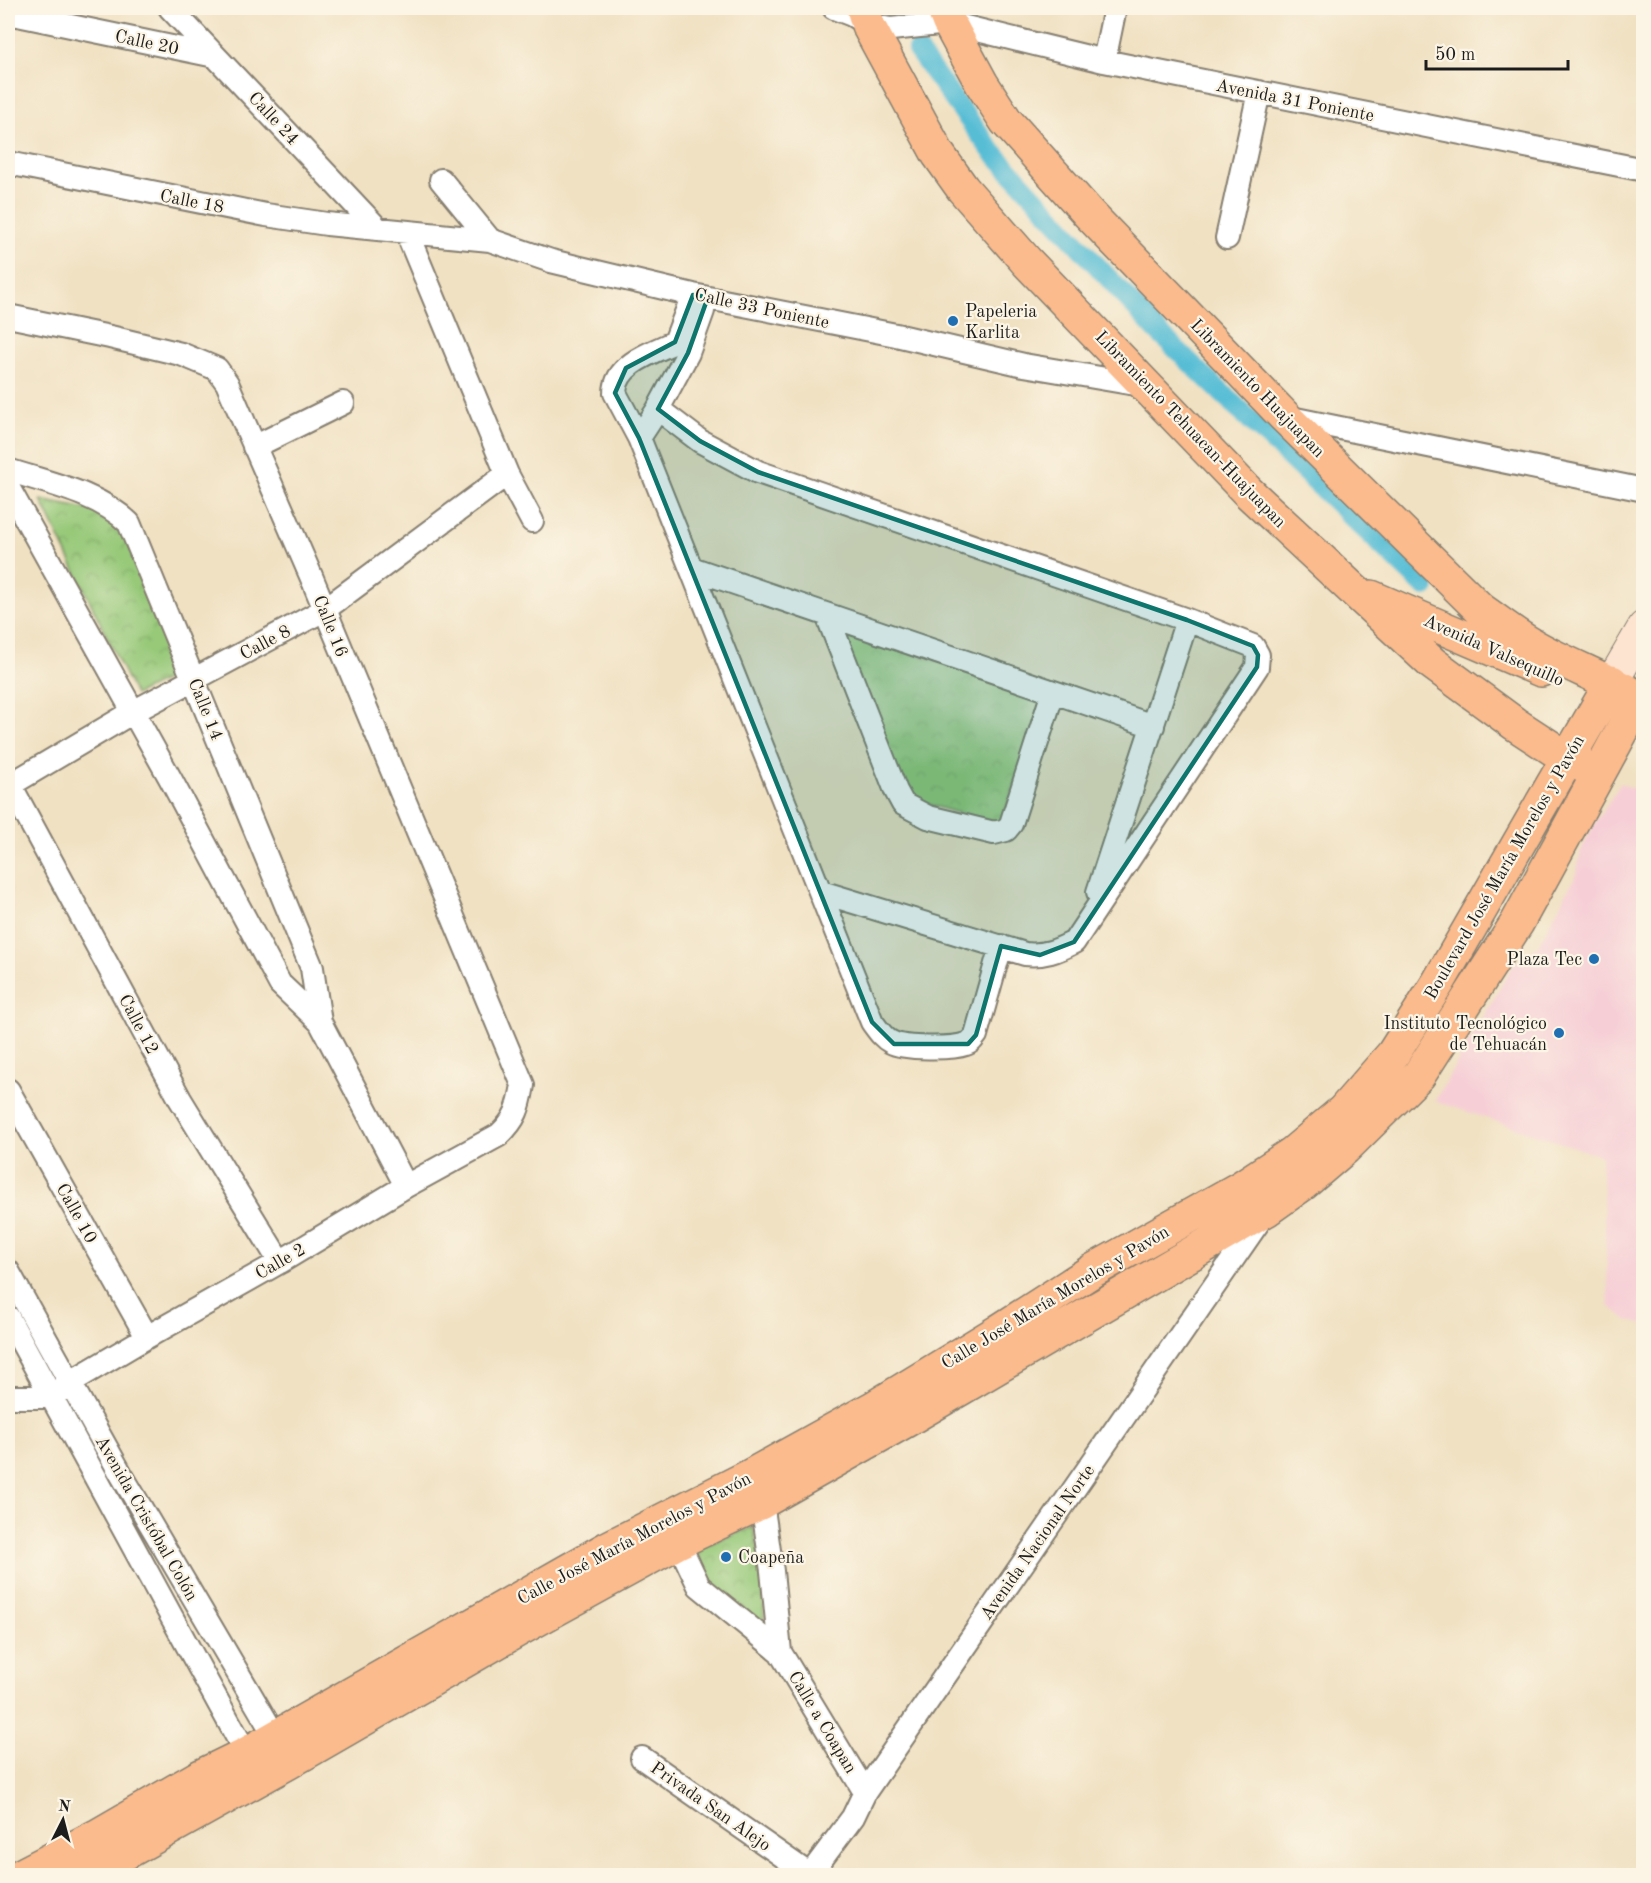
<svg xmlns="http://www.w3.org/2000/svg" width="1651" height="1883" font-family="'Old Standard TT',serif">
<defs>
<pattern id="park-crowns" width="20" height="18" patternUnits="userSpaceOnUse" patternTransform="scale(1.5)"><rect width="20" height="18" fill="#97c979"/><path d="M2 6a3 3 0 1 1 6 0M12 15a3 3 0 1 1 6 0" fill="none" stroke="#82ac68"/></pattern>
</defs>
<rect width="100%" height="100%" fill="#fcf5e5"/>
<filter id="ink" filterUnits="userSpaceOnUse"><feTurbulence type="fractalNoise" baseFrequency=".0167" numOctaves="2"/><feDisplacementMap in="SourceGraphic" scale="12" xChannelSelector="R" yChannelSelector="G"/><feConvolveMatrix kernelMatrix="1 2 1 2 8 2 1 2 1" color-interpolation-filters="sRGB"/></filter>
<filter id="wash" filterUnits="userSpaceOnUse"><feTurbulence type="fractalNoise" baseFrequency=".008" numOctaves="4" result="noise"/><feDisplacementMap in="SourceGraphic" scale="24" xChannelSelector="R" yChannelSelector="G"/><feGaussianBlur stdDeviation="1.35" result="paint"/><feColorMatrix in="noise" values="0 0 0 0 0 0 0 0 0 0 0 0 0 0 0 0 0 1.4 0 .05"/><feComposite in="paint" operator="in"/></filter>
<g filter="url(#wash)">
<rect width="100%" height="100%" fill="#f0e1c2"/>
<path fill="#f6cfd6" d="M1621,783l23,11 -1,531 -15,-5 -19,-14 -8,-150 -166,-55 79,-137 24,-18 38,-71 5,-24 14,-28z"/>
<path fill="url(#park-crowns)" stroke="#5a724a" stroke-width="1.5" d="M41,500l75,15 66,157 -47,23z
M839,629l207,67 -45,129 -96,-27z
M753,1527l10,44 1,54 -55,-44 -14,-32z"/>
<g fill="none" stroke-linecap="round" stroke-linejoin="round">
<path stroke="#57bdd5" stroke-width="20" d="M897,8h1
M917,50l74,100 165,180 269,257"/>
</g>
</g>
<g filter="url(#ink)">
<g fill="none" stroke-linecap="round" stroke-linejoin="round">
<defs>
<path id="minor" d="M170,8l208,221
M834,8l18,7 16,10 23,4 58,-6 155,38 540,109
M8,13l207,43
M1104,61l11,-53
M8,163l258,52 61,9 163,16 61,21 142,34 203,40 128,30 123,21
M441,180l49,60
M407,233l100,241 25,47
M1227,238l32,-146
M693,295l-18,47c-22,10 -60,22 -60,51l24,45 233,584c6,8 11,16 19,20 13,7 61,7 75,2 4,-1 7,-5 10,-9l25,-89
M8,316l102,21 71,17 36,15 10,14 84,193 212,509c-4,23 -7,34 -24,50l-93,51 -126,76 -133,75 -78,46 -16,14h-45
M658,409l42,32 58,31 429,148 66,26 5,9 -1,12 -183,275c-17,9 -30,14 -49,12l-204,-62
M1286,417l358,73
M639,438l19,-29 30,-56 15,-42
M254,447l89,-44
M8,470c39,13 91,23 121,53l183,445 8,54
M8,487l162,291 110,206 40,38 86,164
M691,568l462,158
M827,615l69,176 7,13 25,13 66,16 12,-3 5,-6 42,-132
M8,781l172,318 100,163
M8,786l125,-74 191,-102 183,-136
M1098,892l89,-272
M8,1090l139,247
M8,1271l113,203 161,274
M8,1317l245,449
M757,1491l5,11 10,69 8,81
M672,1529l27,57 81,66 85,140
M642,1758l168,117
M809,1876l44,-59 12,-25 397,-575"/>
<path id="secondary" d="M1612,682l32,-55"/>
<path id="primary" d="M863,8l5,17 70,129 25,35 64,73 221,230 184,171 83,61 52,34 21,10
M1371,597l170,73
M20,1876l77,-40 102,-59 47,-23 362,-206 142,-72 123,-68 126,-77 93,-60 148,-83 53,-35 50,-42 50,-57 45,-71 174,-301
M84,1876l205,-114 229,-132 160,-88 84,-40 145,-82 359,-210 38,-27 41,-35 74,-73 98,-152 123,-225c-29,-16 -61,-29 -91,-44 -25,-12 -47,-29 -69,-45l-195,-192 -196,-203 -83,-93 -24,-37 -33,-61 -6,-15"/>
</defs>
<use href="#minor" stroke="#867e6f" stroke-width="26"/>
<use href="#secondary" stroke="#867e6f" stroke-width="34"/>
<use href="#primary" stroke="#867e6f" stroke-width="36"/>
<use href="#minor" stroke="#fff" stroke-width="22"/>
<use href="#secondary" stroke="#fde4d1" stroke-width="32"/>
<use href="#primary" stroke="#fbbb8c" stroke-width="33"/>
</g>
</g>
<path fill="#0f766e" fill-opacity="0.2" stroke="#0f766e" stroke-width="4.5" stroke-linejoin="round" d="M693,295l15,2 -20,56 -30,56 42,32 58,31 429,148 66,26 5,9 -1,12 -183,275 -34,13 -39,-9 -25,89 -8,9h-74l-22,-22 -233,-584 -24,-45 11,-25 49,-26z"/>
<g fill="#1f6fb2" stroke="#fcf5e5" stroke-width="2">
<circle cx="953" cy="321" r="6"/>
<circle cx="1594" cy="959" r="6"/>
<circle cx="1559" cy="1033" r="6"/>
<circle cx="726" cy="1557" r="6"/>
</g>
<g text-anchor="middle" stroke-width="4.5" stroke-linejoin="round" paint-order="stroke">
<g font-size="18" fill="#1c1c1c" stroke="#fcf5e5">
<text transform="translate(147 42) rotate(12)" y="6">Calle 20</text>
<text transform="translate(1295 100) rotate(11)" y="6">Avenida 31 Poniente</text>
<text transform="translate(274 118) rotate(47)" y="6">Calle 24</text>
<text transform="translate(192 201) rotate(11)" y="6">Calle 18</text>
<text transform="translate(762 308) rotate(12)" y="6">Calle 33 Poniente</text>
<text transform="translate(1258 388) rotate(46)" y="6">Libramiento Huajuapan</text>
<text transform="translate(1191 429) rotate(46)" y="6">Libramiento Tehuacan-Huajuapan</text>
<text transform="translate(331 626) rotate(68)" y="6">Calle 16</text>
<text transform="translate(265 642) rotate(-28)" y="6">Calle 8</text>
<text transform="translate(1494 650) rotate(24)" y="6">Avenida Valsequillo</text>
<text transform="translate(206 709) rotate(68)" y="6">Calle 14</text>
<text transform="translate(1504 867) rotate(-60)" y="6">Boulevard José María Morelos y Pavón</text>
<text transform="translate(139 1024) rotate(62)" y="6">Calle 12</text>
<text transform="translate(77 1213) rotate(61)" y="6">Calle 10</text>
<text transform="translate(280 1261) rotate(-30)" y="6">Calle 2</text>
<text transform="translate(1055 1297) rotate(-31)" y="6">Calle José María Morelos y Pavón</text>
<text transform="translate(147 1518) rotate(60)" y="6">Avenida Cristóbal Colón</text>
<text transform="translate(634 1538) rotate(-28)" y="6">Calle José María Morelos y Pavón</text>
<text transform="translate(1037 1542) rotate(-55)" y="6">Avenida Nacional Norte</text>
<text transform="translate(823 1722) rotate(59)" y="6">Calle a Coapan</text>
<text transform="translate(711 1806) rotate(35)" y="6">Privada San Alejo</text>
</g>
<g font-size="18" fill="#1c1c1c" stroke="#fcf5e5" text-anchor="start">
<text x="965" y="317">Papeleria<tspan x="965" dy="21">Karlita</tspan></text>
<text x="1582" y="965" text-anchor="end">Plaza Tec</text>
<text x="1547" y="1029" text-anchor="end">Instituto Tecnológico<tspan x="1547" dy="21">de Tehuacán</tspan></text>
<text x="738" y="1563">Coapeña</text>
</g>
</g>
<rect width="1651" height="1883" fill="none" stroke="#fcf5e5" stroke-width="30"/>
<g transform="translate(63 1820) rotate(6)" stroke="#fcf5e5" stroke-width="4.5" paint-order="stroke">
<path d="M0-4.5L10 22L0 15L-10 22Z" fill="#1c1c1c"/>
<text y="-9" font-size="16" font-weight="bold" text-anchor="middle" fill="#1c1c1c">N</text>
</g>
<path d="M1426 60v9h142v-9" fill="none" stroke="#1c1c1c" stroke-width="3"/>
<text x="1435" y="60" font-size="18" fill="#1c1c1c" stroke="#fcf5e5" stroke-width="4.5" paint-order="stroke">50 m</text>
</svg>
